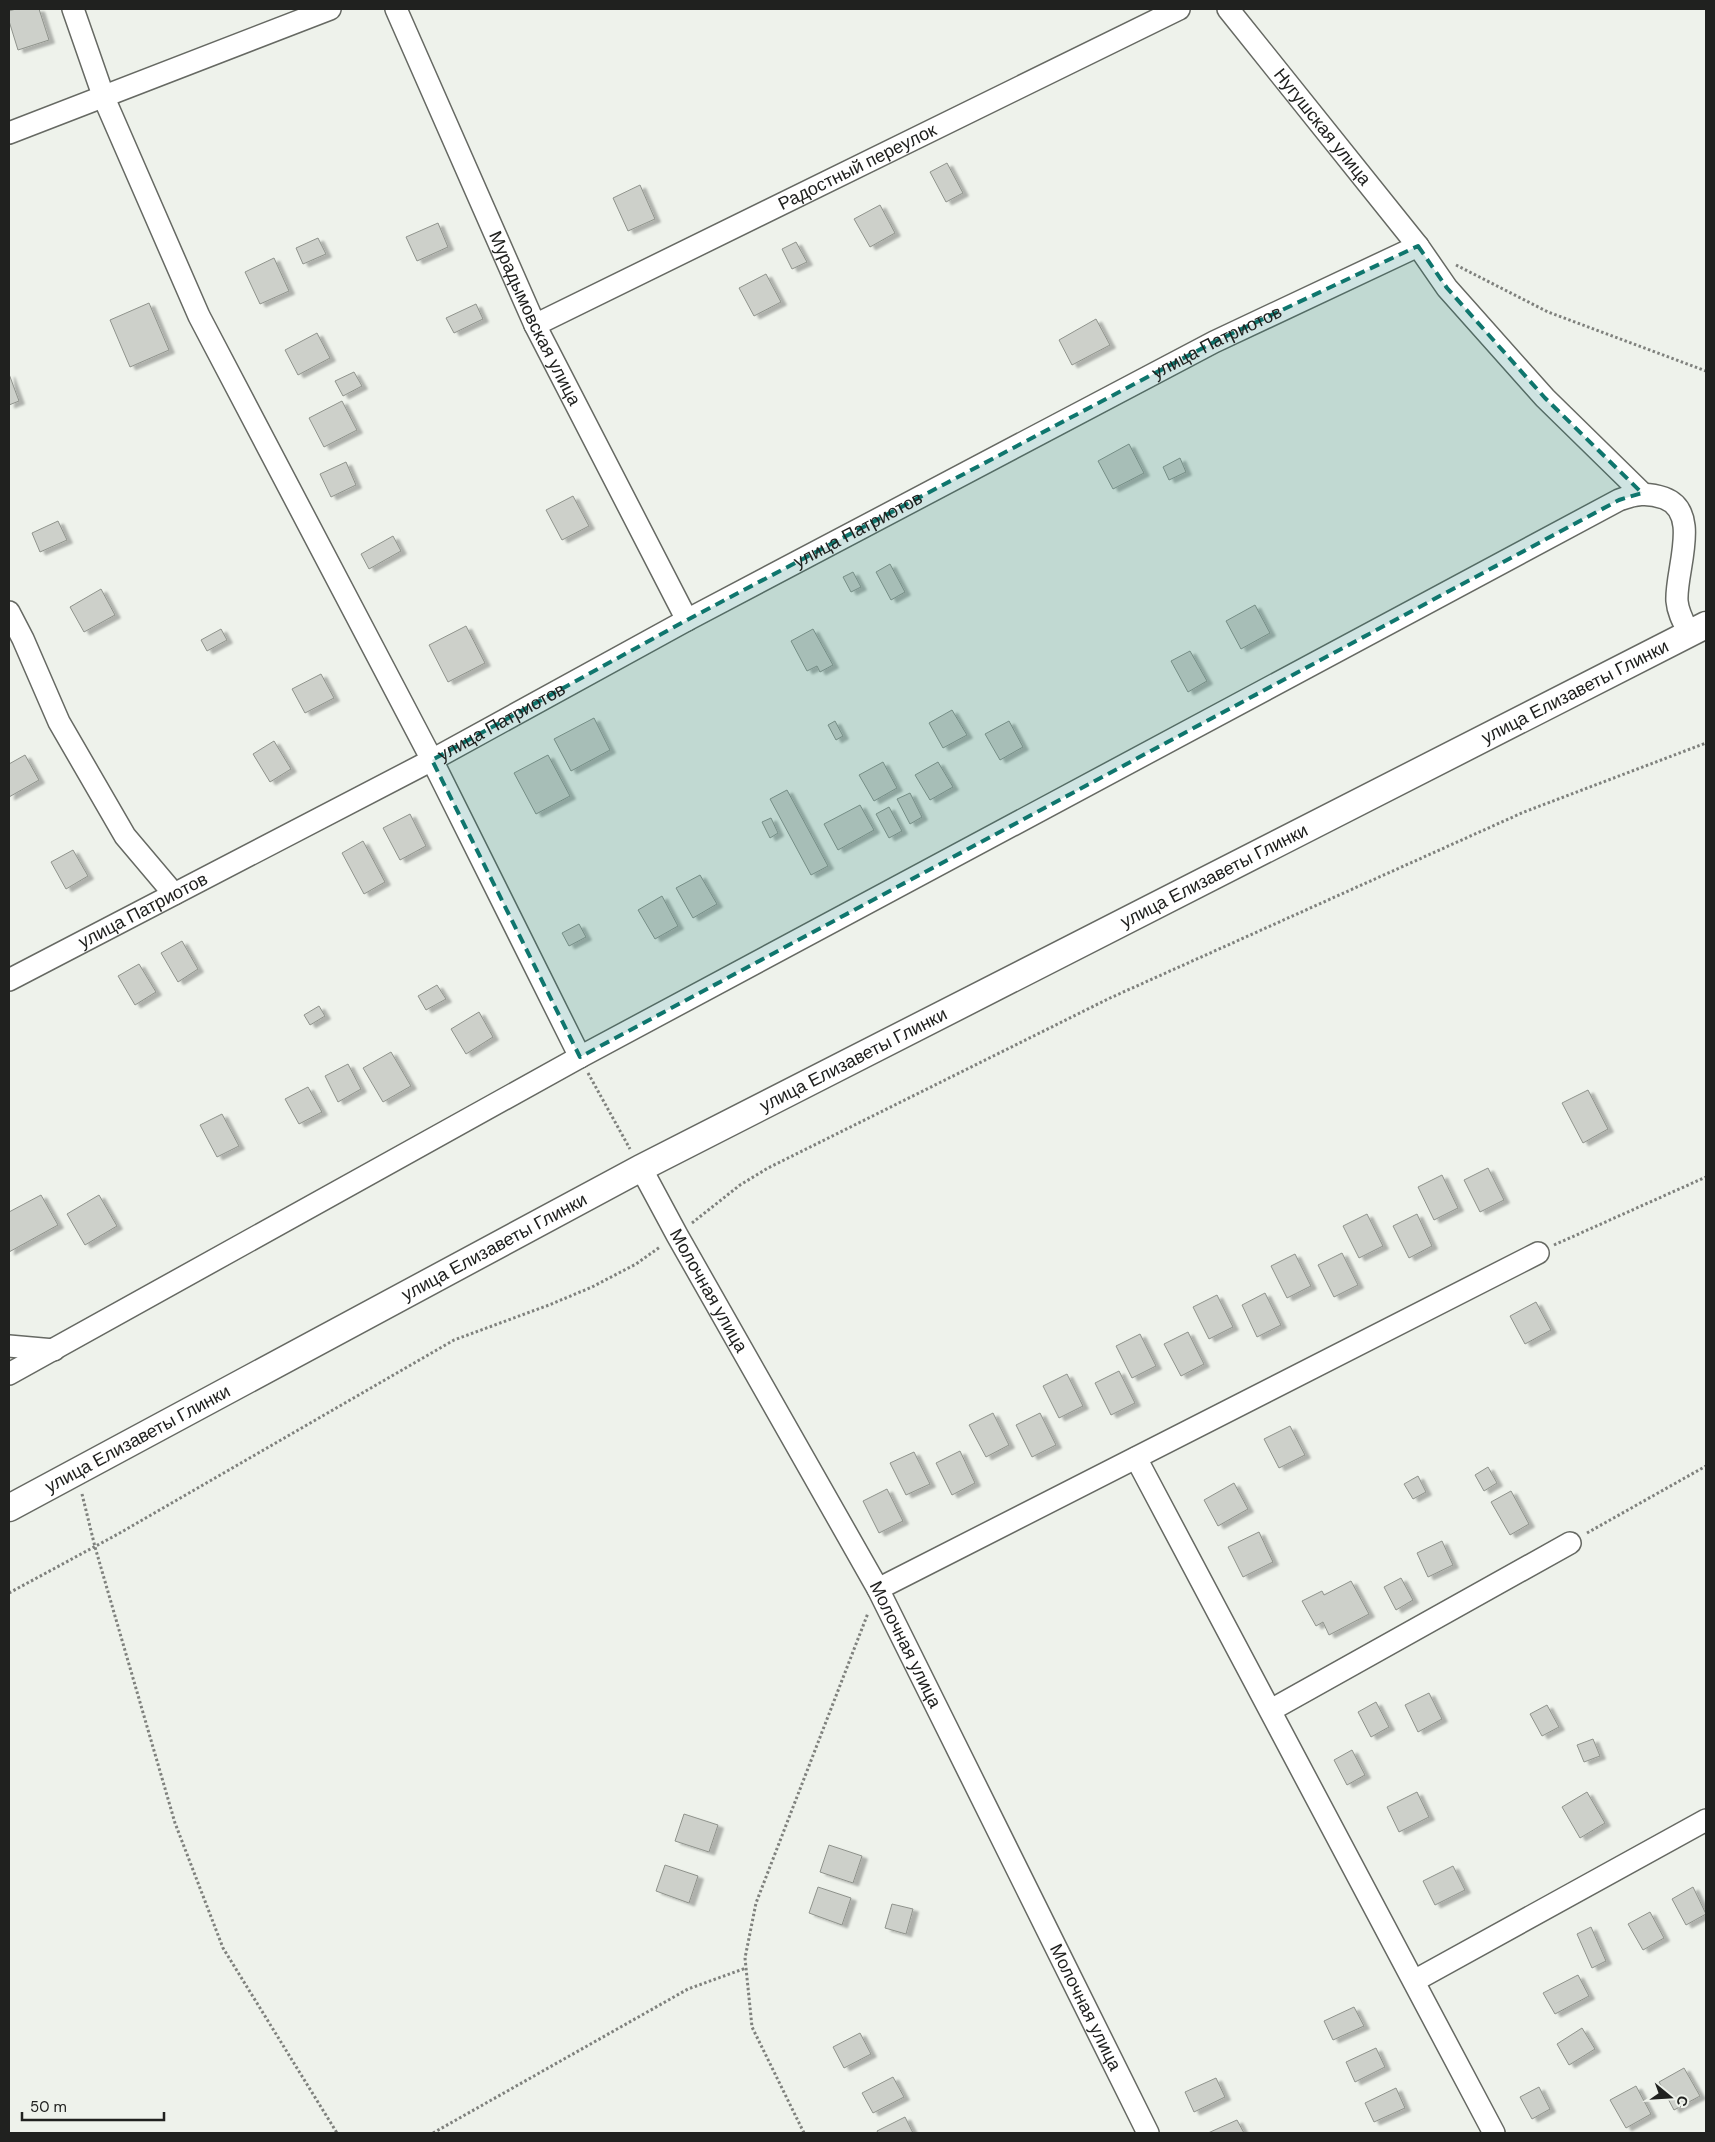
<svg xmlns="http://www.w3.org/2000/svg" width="1715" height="2142" font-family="'DM Sans',sans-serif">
<defs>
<filter id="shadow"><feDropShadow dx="5.5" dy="3" stdDeviation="1" flood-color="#0004"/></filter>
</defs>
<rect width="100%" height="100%" fill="#eef2eb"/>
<path fill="#cdd0ca" stroke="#8f938c" filter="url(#shadow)" d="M16,9h23l10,31 -31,10 -9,-29v-10z
M947,163l16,30 -17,9 -16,-30z
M640,185l15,34 -27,12 -15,-33z
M880,205l15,28 -25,14 -16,-28z
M438,223l10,24 -31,14 -11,-24z
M318,238l8,16 -23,10 -7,-16z
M796,242l11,20 -15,7 -10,-20z
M274,258l15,33 -29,13 -15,-32z
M766,274l15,28 -27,14 -15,-28z
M149,303l20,47 -39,17 -20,-47z
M476,304l7,15 -29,14 -8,-15z
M1096,319l14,26 -38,20 -13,-25z
M317,333l13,25 -32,17 -13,-25z
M354,372l8,14 -19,10 -8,-15z
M9,374l10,27 -10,4z
M342,401l15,29 -33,17 -15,-29z
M1129,444l15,29 -31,16 -15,-28z
M1180,458l6,14 -17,8 -6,-13z
M346,462l10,23 -25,12 -11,-23z
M573,496l16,30 -27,14 -16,-30z
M58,521l9,19 -27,12 -8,-19z
M393,536l8,15 -32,18 -8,-15z
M890,564l15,28 -14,8 -15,-28z
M853,572l8,15 -10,5 -8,-15z
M101,589l14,26 -31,17 -14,-25z
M1255,605l15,28 -29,16 -15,-28z
M466,626l19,37 -37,19 -19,-37z
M221,629l6,11 -20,11 -6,-11z
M813,629l20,36 -13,7 -3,-6 -10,5 -16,-30z
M1190,651l17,30 -19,11 -17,-31z
M321,674l13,24 -29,15 -13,-24z
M952,710l15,25 -24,13 -14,-25z
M594,718l16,32 -39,21 -17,-32z
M835,721l8,15 -7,4 -8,-15z
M1009,721l14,26 -23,13 -15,-26z
M274,741l17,28 -21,13 -17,-28z
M25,755l14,25 -30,17v-33z
M548,755l22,41 -34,18 -22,-41z
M883,762l14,26 -23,13 -15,-26z
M938,762l15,25 -23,13 -15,-25z
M787,790l41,76 -17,9 -41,-76z
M910,793l12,24 -12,7 -13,-25z
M860,805l14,25 -36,20 -14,-26z
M889,807l13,24 -13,7 -13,-24z
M410,814l16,32 -26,14 -17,-32z
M771,818l7,15 -8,5 -8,-16z
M363,841l22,41 -21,12 -22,-41z
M73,850l15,26 -22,13 -15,-27z
M700,875l17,29 -24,14 -17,-30z
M662,896l16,30 -23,13 -17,-29z
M579,924l7,13 -17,9 -7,-13z
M182,941l16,28 -20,13 -17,-29z
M139,964l17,28 -21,13 -17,-29z
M437,985l9,14 -20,11 -8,-14z
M319,1006l6,10 -15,9 -6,-10z
M479,1012l14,25 -27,17 -15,-25z
M391,1052l20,34 -28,16 -20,-34z
M348,1064l13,25 -23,13 -13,-26z
M308,1087l14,25 -23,12 -14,-25z
M1588,1090l20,39 -25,14 -21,-40z
M222,1114l17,32 -22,11 -17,-32z
M1488,1168l16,32 -24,12 -16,-32z
M1442,1175l16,33 -24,12 -16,-33z
M41,1195l17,30 -49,27v-40z
M99,1195l18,31 -32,19 -18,-31z
M1367,1214l16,32 -24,12 -16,-32z
M1417,1214l15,32 -23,12 -16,-32z
M1342,1253l16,32 -24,12 -16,-32z
M1295,1254l16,32 -24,12 -16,-32z
M1265,1293l16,32 -24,12 -15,-32z
M1217,1295l16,32 -24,12 -16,-32z
M1536,1302l15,28 -26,14 -15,-28z
M1188,1332l16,32 -23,12 -17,-32z
M1140,1334l16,32 -24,12 -16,-32z
M1119,1371l16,32 -24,12 -16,-32z
M1067,1374l16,32 -24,12 -16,-32z
M993,1413l16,32 -23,12 -17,-32z
M1040,1413l16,32 -24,12 -16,-32z
M1290,1426l15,29 -26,13 -15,-29z
M960,1451l15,32 -23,12 -16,-32z
M914,1452l16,32 -24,11 -16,-32z
M1488,1467l9,16 -13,8 -9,-16z
M1418,1476l8,16 -13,7 -9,-15z
M1234,1483l14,26 -30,17 -14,-26z
M887,1489l16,32 -24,12 -16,-32z
M1511,1491l18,33 -19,11 -19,-33z
M1259,1532l14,30 -30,15 -15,-30z
M1442,1541l11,24 -25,12 -11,-24z
M1401,1578l12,22 -17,10 -12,-23z
M1351,1581l18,33 -40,21 -6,-13 -7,4 -14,-25 20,-10 2,4z
M1429,1693l13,26 -24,13 -13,-27z
M1376,1702l13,25 -18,10 -13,-25z
M1547,1705l12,22 -17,9 -12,-22z
M1593,1739l7,17 -16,6 -7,-17z
M1352,1750l13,25 -18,10 -13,-25z
M1417,1792l12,25 -30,15 -12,-25z
M1587,1792l18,31 -25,15 -18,-31z
M684,1814l34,11 -9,27 -34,-11z
M829,1845l33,11 -9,27 -33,-11z
M665,1865l33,11 -9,27 -33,-12z
M1453,1866l12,24 -30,15 -12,-24z
M818,1887l33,11 -9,27 -33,-12z
M1693,1887l13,27 -20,11 -14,-26z
M892,1904l21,5 -7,25 -21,-6z
M1650,1912l14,26 -21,12 -15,-26z
M1591,1927l15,34 -14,7 -15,-34z
M1578,1975l11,21 -34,18 -12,-21z
M1354,2007l10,19 -31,14 -9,-19z
M1582,2028l13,21 -26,16 -12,-21z
M860,2033l11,21 -27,14 -11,-21z
M1376,2048l9,19 -30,15 -9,-20z
M1684,2068l16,28 -26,14 -15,-28z
M893,2077l11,20 -31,16 -11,-20z
M1216,2078l9,19 -31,15 -9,-20z
M1636,2086l15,28 -25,14 -16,-28z
M1539,2087l11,22 -18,10 -12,-22z
M1396,2088l9,20 -31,14 -9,-19z
M905,2117l8,16h-35l-1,-2z
M1237,2120l7,13h-36z"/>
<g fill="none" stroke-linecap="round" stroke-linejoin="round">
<defs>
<g id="minor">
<path d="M73,9l31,89 95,218 233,444 148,297"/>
<path id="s1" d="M396,9l139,316 152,295"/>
<path id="s2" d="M1228,9l190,237 29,42 98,110 97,95"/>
<path d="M9,133l321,-124"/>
<path id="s3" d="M535,325l644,-316"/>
<path d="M9,612l14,27 36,83 66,114 49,58"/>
<path id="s4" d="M9,980l423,-220 255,-140 527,-278 204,-96"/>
<path id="s5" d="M641,1168l36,67 201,354 270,544"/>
<path d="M9,1346l45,4"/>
<path d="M9,1374l571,-317 1039,-557c16,-6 28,-8 45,-2 38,14 11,73 13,103 1,12 7,22 12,32"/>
<path d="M1136,1458l358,675"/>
<path d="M878,1589l660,-336"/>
<path d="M1271,1710l299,-167"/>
<path d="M1414,1981l292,-161"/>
</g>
<g id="tertiary">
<path id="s6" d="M9,1508l632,-340 1065,-543"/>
</g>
</defs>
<use href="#minor" stroke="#666963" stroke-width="24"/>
<use href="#tertiary" stroke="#666963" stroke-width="29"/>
<path stroke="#7f817d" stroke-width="3" stroke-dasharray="2.5 2.5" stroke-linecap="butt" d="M1456,265l92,47 158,59
M588,1073l42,76
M692,1223l48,-38 28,-17 342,-170 414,-186 182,-69
M1554,1245l152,-68
M82,1494l13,53 80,276 48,125 114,185
M1587,1533l119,-67
M9,1593l109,-59 336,-194 95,-35 43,-18 44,-23 24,-17
M433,2133l255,-144 58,-21
M804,2133l-52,-106 -7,-69 11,-55 112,-290"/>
<use href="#minor" stroke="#fff" stroke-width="21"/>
<use href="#tertiary" stroke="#fff" stroke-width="26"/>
</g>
<path fill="#0f766e" fill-opacity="0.2" stroke="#0f766e" stroke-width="4" stroke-dasharray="10 6" stroke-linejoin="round" d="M1418,246l29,42 98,110 97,95 -23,7 -1039,557 -148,-297 255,-140 527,-278z"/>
<g text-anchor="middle" stroke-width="4" stroke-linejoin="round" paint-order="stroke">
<g font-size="18" fill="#20211f" stroke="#eef2eb">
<text dy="6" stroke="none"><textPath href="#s2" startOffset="151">Нугушская улица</textPath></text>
<text dy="6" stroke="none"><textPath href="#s3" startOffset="359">Радостный переулок</textPath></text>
<text dy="6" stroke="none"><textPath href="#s1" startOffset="339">Мурадымовская улица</textPath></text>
<text dy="6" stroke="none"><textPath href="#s4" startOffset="1366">улица Патриотов</textPath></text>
<text dy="6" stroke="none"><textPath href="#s4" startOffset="961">улица Патриотов</textPath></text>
<text dy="6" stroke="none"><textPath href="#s6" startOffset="1766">улица Елизаветы Глинки</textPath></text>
<text dy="6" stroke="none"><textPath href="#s4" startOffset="556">улица Патриотов</textPath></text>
<text dy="6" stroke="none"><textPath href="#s6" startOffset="1361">улица Елизаветы Глинки</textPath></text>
<text dy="6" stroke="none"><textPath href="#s4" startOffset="151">улица Патриотов</textPath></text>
<text dy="6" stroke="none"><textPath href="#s6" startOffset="956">улица Елизаветы Глинки</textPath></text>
<text dy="6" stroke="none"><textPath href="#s6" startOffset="551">улица Елизаветы Глинки</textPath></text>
<text dy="6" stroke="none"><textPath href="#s5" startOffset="140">Молочная улица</textPath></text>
<text dy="6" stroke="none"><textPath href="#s6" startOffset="146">улица Елизаветы Глинки</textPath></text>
<text dy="6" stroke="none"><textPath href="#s5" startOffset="545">Молочная улица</textPath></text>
<text dy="6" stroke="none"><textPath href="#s5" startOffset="950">Молочная улица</textPath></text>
</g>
</g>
<rect width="1715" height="2142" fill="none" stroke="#20211f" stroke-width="20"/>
<g transform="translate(1670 2097) rotate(108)" stroke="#eef2eb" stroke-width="4" paint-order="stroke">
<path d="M0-4L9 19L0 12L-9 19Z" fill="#20211f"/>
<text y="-8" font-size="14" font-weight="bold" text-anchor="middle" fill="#20211f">С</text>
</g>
<path d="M22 2112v8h142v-8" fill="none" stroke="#20211f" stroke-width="2.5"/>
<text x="30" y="2112" font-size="15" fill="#20211f" stroke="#eef2eb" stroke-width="4" paint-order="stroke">50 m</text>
</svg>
